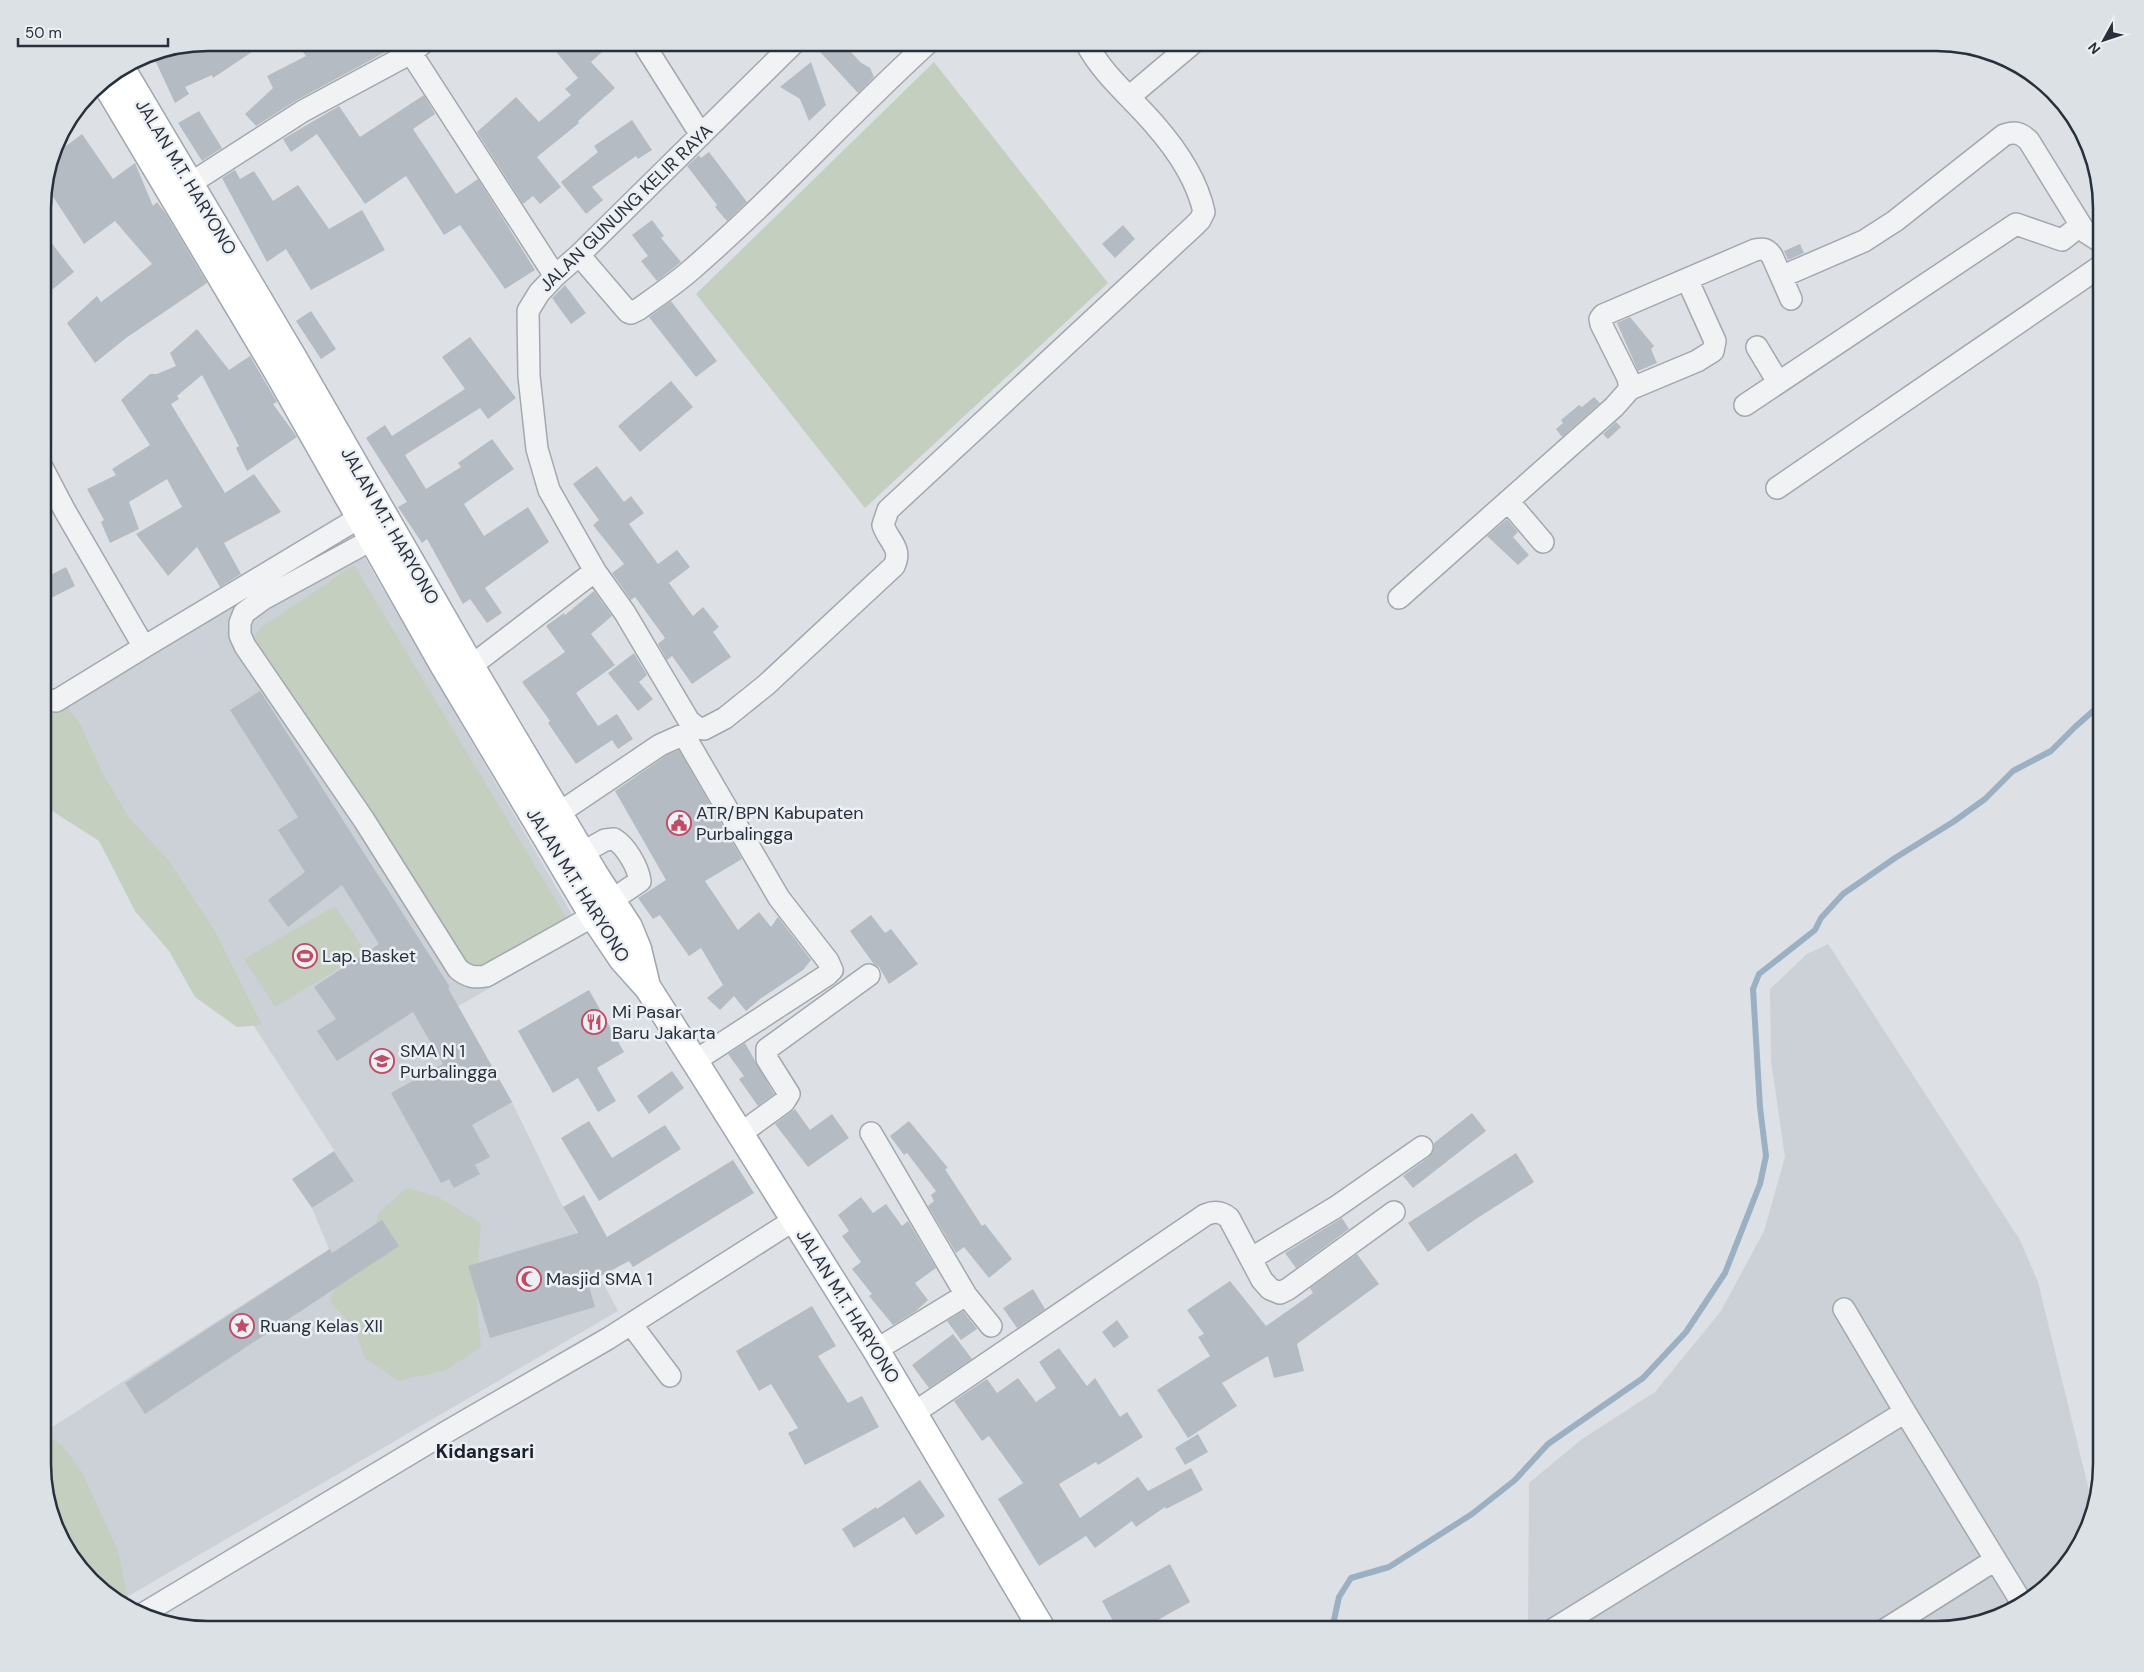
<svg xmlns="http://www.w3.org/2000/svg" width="2144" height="1672" font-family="'DM Sans',sans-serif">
<rect width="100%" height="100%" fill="#dde1e6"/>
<path fill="#ccd0d7" d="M348,529l236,406 -126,71 54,96 51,105 55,104 -498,290 -21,-12 -39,-52 -17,-63v-41l286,-184 -17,-41 42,-27 -301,-466z
M1828,944l192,296 18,42 55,225 -4,20 -28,46 -52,40 -73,16h-408l1,-146 53,-44 73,-47 66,-81 43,-80 21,-74 -14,-96 -1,-72 37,-35z"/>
<path fill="#c4cfbf" d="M934,62l174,221 -243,225 -169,-214z
M354,565l213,354 -89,50 -20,-8 -204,-323 6,-10z
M43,685l8,2 28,35 23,50 28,47 39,42 47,72 46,92 -25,2 -42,-30 -26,-46 -34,-40 -36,-70 -56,-36z
M335,906l31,46 -91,55 -31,-48z
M407,1188l31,9 43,26 -5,69 5,55 -35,23 -47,11 -34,-23 -11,-31 -24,-25 8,-24 29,-23 12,-43z
M43,1433l19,12 20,27 36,79 12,57 -31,-19 -39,-52 -17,-63z"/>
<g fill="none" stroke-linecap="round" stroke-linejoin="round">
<path stroke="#9bb1c3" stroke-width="6" d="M1332,1629l7,-32 12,-19 38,-11 83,-53 43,-34 33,-36 95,-66 43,-46 39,-59 35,-89 6,-28 -6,-49 -7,-118 6,-15 56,-44 6,-12 22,-24 52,-36 58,-36 32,-23 28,-28 38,-20 24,-24 26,-23"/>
</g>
<path fill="#b5bbc2" d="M208,42h59l-54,36 -1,-3 -27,12 4,7 -14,9 -21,-45 10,-5 1,2 6,-5z
M295,42h109l-107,58 -41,26 -11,-12 28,-26 -6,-12 39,-20z
M548,42h65l-22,20 24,26 -37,33 1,2 -42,34 24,30 -21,17 -7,-8 -10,8 -46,-72 39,-35 23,25 32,-27 -6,-6 13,-11z
M811,42h31l18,20 10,6 4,9 -16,16z
M811,62l15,43 -17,16 -9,-22 -20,-12z
M424,95l11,19 -22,15 43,65 22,-15 57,91 -30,19 -45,-64 -16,10 -38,-59 -41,28 -48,-70 -26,18 -8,-13 56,-33 21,31z
M199,111l23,37 -20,13 -24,-38z
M632,120l20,30 -14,9 -2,-3 -44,31 11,13 -17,14 -25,-32 37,-30 -4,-6z
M82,134l31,45 22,-16 18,43 4,-4 9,12 41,69 -81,55 -31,25 -28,-40 30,-27 4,6 51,-38 -37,-43 -31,23 -38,-58 8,-31z
M709,152l38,50 -20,19 -12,-14 2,-2 -30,-39 12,-11 2,3z
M235,170l5,9 14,-8 19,30 25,-16 31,44 33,-19 23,40 -74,40 -25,-41 -19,13 -45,-84z
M652,220l12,16 -3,2 20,24 -24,19 -16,-20 7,-5 -16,-21z
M1123,225l12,14 -20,19 -13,-14z
M43,232l31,40 -31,25z
M1800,244l4,9 -16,7 -4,-9z
M565,285l21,28 -15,11 -19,-26z
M671,301l46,60 -21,16 -47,-60z
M311,311l25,38 -15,10 -25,-38z
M1630,317l24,29 -3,3 6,14 -19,8 -21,-48z
M197,329l32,41 21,-14 27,46 -4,2 24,33 -50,34 -11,-23 3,-2 -37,-71 -25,21 2,3 -8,5 54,89 29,-19 27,38 -57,31 17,31 -21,13 -23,-40 -29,29 -32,-42 46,-27 -15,-28 -38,23 10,27 -29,14 -9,-21 3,-2 -17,-31 29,-14 -4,-6 38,-24 -29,-45 29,-26h7l19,-8 -6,-13z
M470,337l46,61 -28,21 -8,-11 -75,47 21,34 35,-22 -3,-4 34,-24 22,30 -50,35 20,32 44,-29 21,35 -64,46 17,25 -15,10 -17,-24 -7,5 -36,-65 -5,4 -24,-36 9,-5 -41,-64 19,-13 7,11 73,-47 -23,-32z
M671,381l22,26 -53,45 -22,-26z
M1594,397l6,6 -38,34 -6,-8 7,-6 -2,-3 18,-15 3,2z
M1616,422l5,5 -13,12 -5,-5z
M597,466l27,36 7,-6 13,17 -15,11 29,40 19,-14 13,17 -21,16 24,33 10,-9 16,20 -6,5 18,25 -39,27 -20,-28 -5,4 -9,-16 7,-6 -30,-41 -4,3 -19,-27 12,-9 -31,-39 6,-5 -26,-36z
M1507,519l11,13 -5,5 16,18 -11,10 -31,-29z
M66,567l9,19 -32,16v-23z
M594,591l18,25 -21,18 24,31 -39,28 22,33 19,-12 16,25 -15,10 -6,-9 -36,24 -28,-41 2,-2 -28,-39 43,-30 -19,-26 18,-13 1,2z
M634,653l13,22 -8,7 14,17 -15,12 -30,-38z
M260,691l190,296 -2,1 64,114 -40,23 18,32 -15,8 5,9 -26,14 -5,-9 -8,4 -50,-90 52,-29 -30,-52 -76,49 -20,-30 19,-12 -22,-32 65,-43 -37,-59 -54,42 -20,-27 37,-28 -27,-42 20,-13 -68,-107z
M679,750l63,109 -37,22 33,49 21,-18 12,15 7,-10 33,43 -8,10 -43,29 -14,12 -12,-15 -14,14 -13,-12 16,-13 -22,-37 -12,8 -29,-41 -7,4 -15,-21 28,-18 -51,-89 52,-36z
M871,915l14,18 6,-4 27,35 -29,20 -10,-17 -6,-4 -23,-32z
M589,990l35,62 -27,16 19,33 -18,11 -20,-34 -25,15 -35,-62z
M745,1043l29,51 -16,12 -19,-27 5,-3 -16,-22z
M672,1071l12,17 -35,26 -12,-18z
M795,1109l15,21 22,-16 17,24 -41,29 -33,-43z
M1472,1113l14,18 -73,57 -10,-12 26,-19 4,-5 1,-9z
M589,1121l23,37 53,-33 16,24 -82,52 -38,-63z
M909,1121l39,47 -3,1 37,57 3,-2 27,35 -23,19 -25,-31 -8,6 -28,-47 6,-5 -3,-6 5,-4 -29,-38 -3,2 -14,-19z
M334,1151l20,30 -42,27 -20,-29z
M1516,1153l18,29 -58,37 -48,33 -20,-29z
M733,1160l21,33 -121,74 -4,-6 -41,22 7,24 -105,31 -22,-72 110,-33 -15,-26 21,-12 23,42z
M861,1197l12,16 13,-9 16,22 6,-5 28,47 -21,15 13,17 -12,11 -23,14 -24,-29 3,-2 -20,-25 9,-7 -19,-26 7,-5 -11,-16z
M1342,1218l7,11 -53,39 -11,-15z
M382,1220l17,26 -254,168 -20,-31 205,-134 2,4z
M1357,1254l22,30 -82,60 7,27 -30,7 -6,-22 -46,27 15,23 -49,32 -31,-48 53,-34 -12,-19 6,-3 -17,-24 43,-29 36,45 47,-33 -3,-5z
M1033,1289l12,20 -28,19 -14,-20z
M812,1306l24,40 -18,10 30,47 14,-7 17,31 -74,38 -17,-32 10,-5 -27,-44 -12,7 -23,-40z
M963,1311l14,18 -16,11 -14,-19z
M1117,1320l12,17 -15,11 -12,-16z
M953,1334l19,25 -43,29 -17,-23z
M1059,1348l28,38 8,-8 25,39 7,-5 16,25 -45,28 -2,-3 -37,22 21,34 58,-41 10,14 43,-23 12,22 -37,19 -1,-2 -29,20 -4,-6 -37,27 -9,-12 -47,30 -41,-67 25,-16 -34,-47 -7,5 -28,-40 33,-22 10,14 21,-15 18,24 20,-14 -17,-26z
M1198,1434l10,18 -23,13 -10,-17z
M920,1480l25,36 -29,19 -12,-18 -50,31 -12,-19 34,-22 1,2z
M1170,1564l20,38 -50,28h-22l-16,-29z"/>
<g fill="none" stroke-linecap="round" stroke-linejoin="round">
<defs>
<path id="minor" d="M643,43l58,92
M411,53l144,223
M1129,97l64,-54
M191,183l112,-72 108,-58 12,-10
M579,255l49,57 3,1 8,-4c18,-13 36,-25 52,-39 83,-72 156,-153 237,-227
M1783,276l81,-35 31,-20 109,-86c11,-4 17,-2 25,6l53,86 5,6 14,9
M1757,347l21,35
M1630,389l67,-28 16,-10 2,-10 -28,-62
M1745,405l271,-181 46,16 19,-15
M1777,488l324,-222
M1508,501l35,41
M373,539l-110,60 -19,14 -4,10v12l5,11 119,174 94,149c10,8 16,9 28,7l107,-60
M595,571l-46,-81 -12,-41 -8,-73 -1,-65 11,-18 16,-17 24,-21 215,-212
M1399,598l215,-191 16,-18 -2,-11 -27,-54 -1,-5 3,-4 152,-65c9,-2 12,-1 17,6l19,43
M144,647l228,-137
M471,666l124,-95 30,42 64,108 9,7 6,1 21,-11 41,-33 128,-119c9,-18 -6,-25 -11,-41l5,-15 306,-284 6,-6 4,-8c-7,-32 -28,-63 -49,-87 -23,-27 -52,-50 -69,-82
M43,699l13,2 88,-54 -79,-136 -22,-42
M684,735l95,163 49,63 4,9 -5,5 -132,86
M559,813l101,-68 36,-16
M582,853l23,-13 9,-1c12,7 24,28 26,42l-28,19
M871,1133l95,162 -90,55
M740,1134l44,-32 5,-8 -22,-35v-10l102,-74
M1252,1258l84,-51 86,-60
M966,1295l25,31
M1844,1309l61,103 117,191
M631,1324l39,52
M914,1413l291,-198c9,-4 16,-4 24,3l33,62 8,9 10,4 8,-4 106,-77
M141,1615l307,-184 161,-93 185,-118
M1554,1629l351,-217
M1886,1629l109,-69"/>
<path id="major" d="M122,69l171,288 178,309 123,207 35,54 9,22 8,33
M104,81l174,292 164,290 151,253 29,43 26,29 56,88 172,274 166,279"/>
</defs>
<use href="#minor" stroke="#a3a8af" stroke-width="24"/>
<use href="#major" stroke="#9ea6b0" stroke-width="29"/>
<use href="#minor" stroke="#f0f2f4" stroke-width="21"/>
<use href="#major" stroke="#fff" stroke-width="26"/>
</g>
<defs>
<symbol id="civic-ring" viewBox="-11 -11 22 22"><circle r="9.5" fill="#ecf0f4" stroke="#c14c66" stroke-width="1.5"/><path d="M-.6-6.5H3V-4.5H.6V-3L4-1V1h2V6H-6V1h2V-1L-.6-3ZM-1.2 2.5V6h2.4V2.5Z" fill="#c14c66"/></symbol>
<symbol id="stadium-ring" viewBox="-11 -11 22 22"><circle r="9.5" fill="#ecf0f4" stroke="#c14c66" stroke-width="1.5"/><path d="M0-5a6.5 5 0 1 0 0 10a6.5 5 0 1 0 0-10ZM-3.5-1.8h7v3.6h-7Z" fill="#c14c66"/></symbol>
<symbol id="restaurant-ring" viewBox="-11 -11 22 22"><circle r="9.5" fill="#ecf0f4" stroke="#c14c66" stroke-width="1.5"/><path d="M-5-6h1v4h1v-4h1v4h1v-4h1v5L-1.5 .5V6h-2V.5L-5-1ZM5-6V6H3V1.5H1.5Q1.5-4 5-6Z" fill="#c14c66"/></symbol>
<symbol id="school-ring" viewBox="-11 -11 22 22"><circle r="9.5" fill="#ecf0f4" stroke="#c14c66" stroke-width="1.5"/><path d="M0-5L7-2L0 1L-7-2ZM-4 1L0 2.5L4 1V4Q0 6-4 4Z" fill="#c14c66"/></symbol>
<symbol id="mosque-ring" viewBox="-11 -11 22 22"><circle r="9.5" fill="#ecf0f4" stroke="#c14c66" stroke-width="1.5"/><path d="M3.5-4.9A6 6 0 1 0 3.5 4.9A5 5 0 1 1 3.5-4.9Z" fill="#c14c66"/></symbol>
<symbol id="sight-ring" viewBox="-11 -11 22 22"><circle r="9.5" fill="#ecf0f4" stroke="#c14c66" stroke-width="1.5"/><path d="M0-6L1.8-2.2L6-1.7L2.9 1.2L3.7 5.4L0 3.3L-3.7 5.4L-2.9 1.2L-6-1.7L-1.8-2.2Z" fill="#c14c66"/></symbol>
</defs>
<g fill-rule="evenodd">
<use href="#civic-ring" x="665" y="809" width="28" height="28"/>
<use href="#stadium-ring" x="291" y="942" width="28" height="28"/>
<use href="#restaurant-ring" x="580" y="1008" width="28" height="28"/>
<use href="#school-ring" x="368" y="1047" width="28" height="28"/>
<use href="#mosque-ring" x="515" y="1265" width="28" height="28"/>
<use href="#sight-ring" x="228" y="1312" width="28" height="28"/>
</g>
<g text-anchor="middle" stroke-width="5" stroke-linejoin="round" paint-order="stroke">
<g font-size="18" fill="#28303b" stroke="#ecf0f4">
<text transform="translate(186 177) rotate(59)" y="6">JALAN M.T. HARYONO</text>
<text transform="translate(626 208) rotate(-44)" y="6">JALAN GUNUNG KELIR RAYA</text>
<text transform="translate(390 526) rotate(60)" y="6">JALAN M.T. HARYONO</text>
<text transform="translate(578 885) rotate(58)" y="6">JALAN M.T. HARYONO</text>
<text transform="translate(848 1306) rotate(58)" y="6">JALAN M.T. HARYONO</text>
</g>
<g font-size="18" fill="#28303b" stroke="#ecf0f4" text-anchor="start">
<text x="696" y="819">ATR/BPN Kabupaten<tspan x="696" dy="21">Purbalingga</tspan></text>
<text x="322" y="962">Lap. Basket</text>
<text x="612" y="1018">Mi Pasar<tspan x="612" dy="21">Baru Jakarta</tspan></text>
<text x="400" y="1057">SMA N 1<tspan x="400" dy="21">Purbalingga</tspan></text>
<text x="546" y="1285">Masjid SMA 1</text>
<text x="260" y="1332">Ruang Kelas XII</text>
</g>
<g font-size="19" font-weight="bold" fill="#1a212c" stroke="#ecf0f4">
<text x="485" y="1458">Kidangsari</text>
</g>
</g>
<path d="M0 0H2144V1672H0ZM208 51H1936A157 157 0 0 1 2093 208V1464A157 157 0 0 1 1936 1621H208A157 157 0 0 1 51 1464V208A157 157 0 0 1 208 51Z" fill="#dce1e5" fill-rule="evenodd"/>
<path fill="none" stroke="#28303b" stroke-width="2.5" d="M208 51H1936A157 157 0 0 1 2093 208V1464A157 157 0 0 1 1936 1621H208A157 157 0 0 1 51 1464V208A157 157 0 0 1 208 51Z"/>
<g transform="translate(2104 40) rotate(230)" stroke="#ecf0f4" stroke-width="4" paint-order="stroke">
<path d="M0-4L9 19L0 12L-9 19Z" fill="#28303b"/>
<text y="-8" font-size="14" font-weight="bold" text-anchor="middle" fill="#28303b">N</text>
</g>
<path d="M18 38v8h150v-8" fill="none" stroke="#28303b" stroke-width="2.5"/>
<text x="25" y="38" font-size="15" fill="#28303b" stroke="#ecf0f4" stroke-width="4" paint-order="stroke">50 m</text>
</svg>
